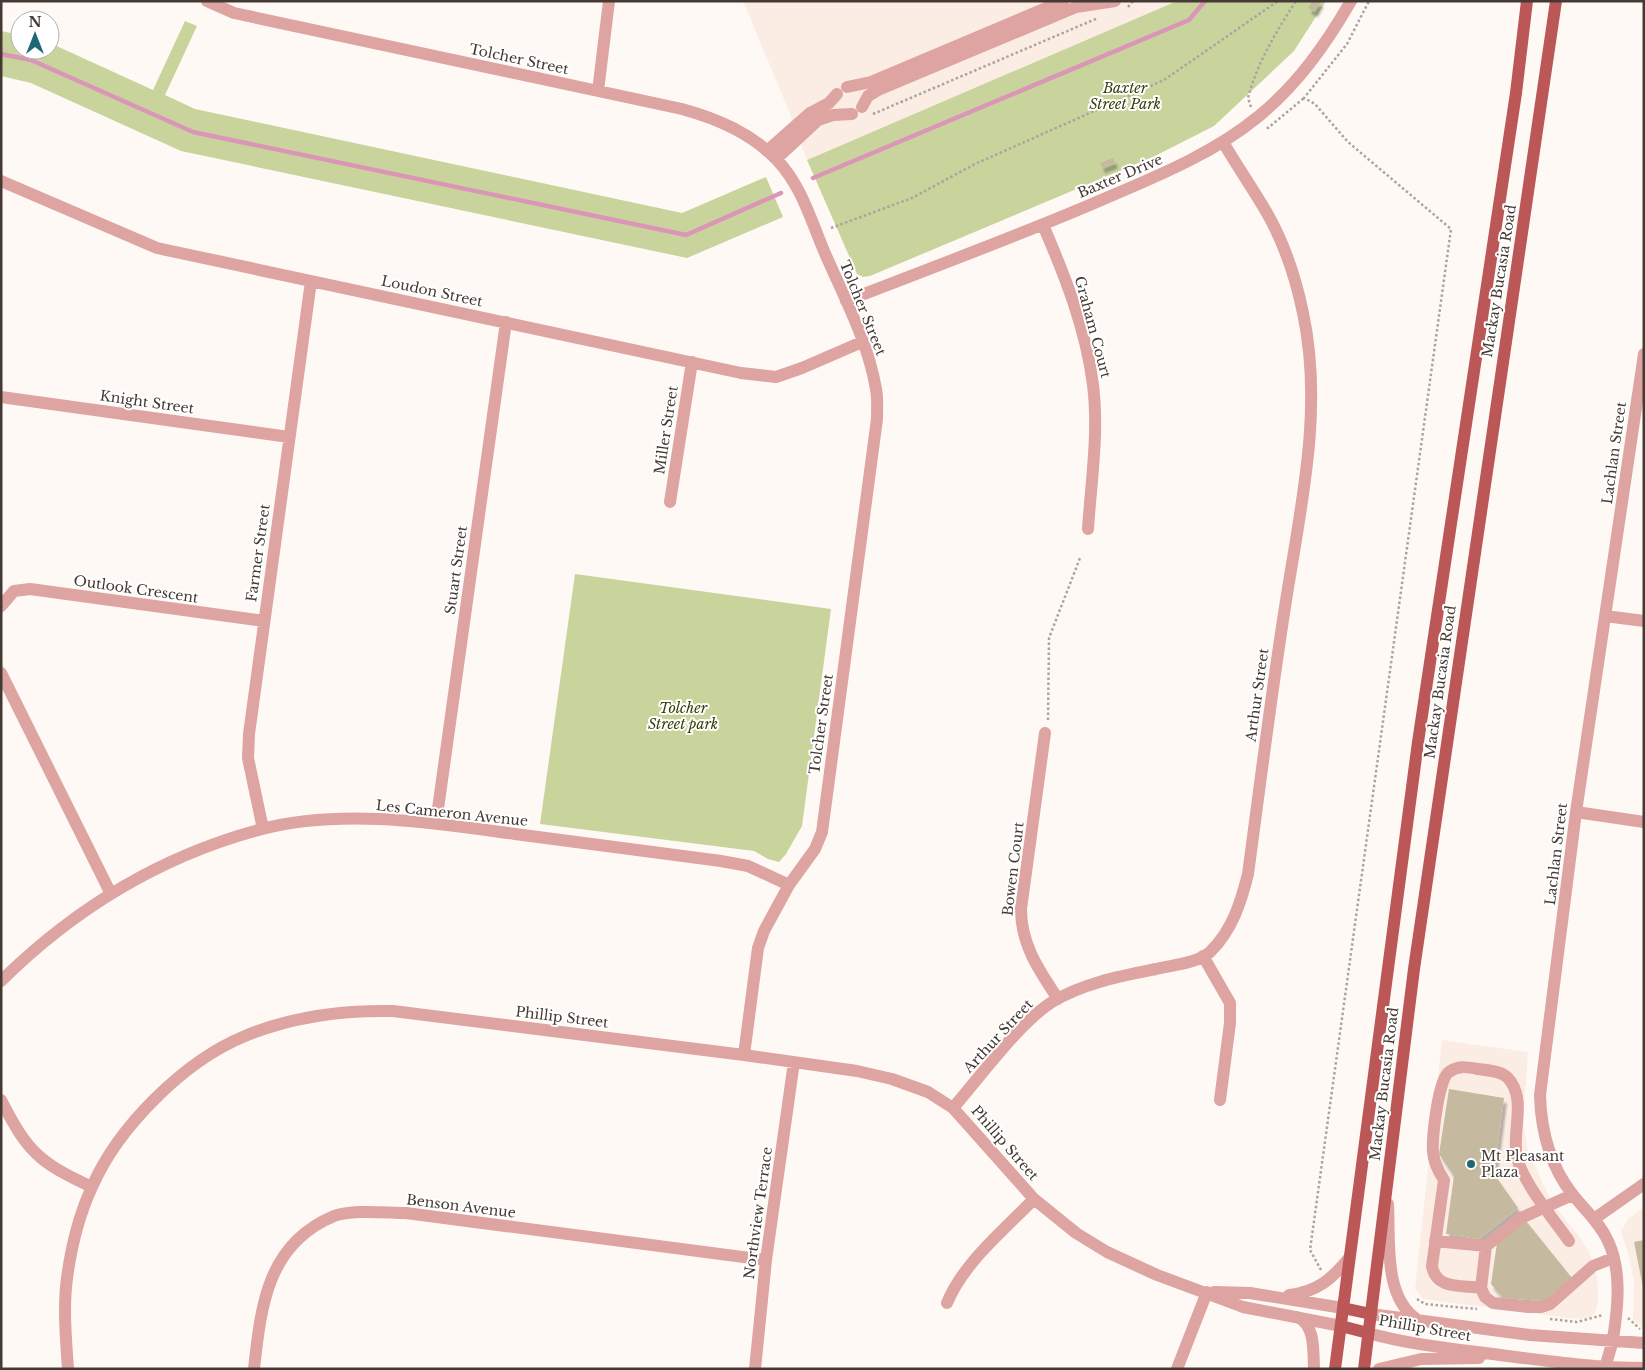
<svg xmlns="http://www.w3.org/2000/svg" width="1645" height="1370" font-family="'Libre Baskerville',serif">
<defs>
<filter id="shadow"><feDropShadow dx="3" dy="5.5" stdDeviation="1" flood-color="#0004"/></filter>
</defs>
<rect width="100%" height="100%" fill="#fff9f6"/>
<path fill="#fbede4" d="M743,1h434l-370,159 -19,-51z
M1442,1040l86,12 -5,68 5,32 25,52 25,31 10,15 7,17 3,18v18l-3,10 -4,4 -16,2 -152,-20 -8,-10z
M1644,1207v121l-11,-8 1,-38 -5,-25 -8,-26 7,-12z"/>
<path fill="#c9d49d" d="M1177,1h149l-32,50 -80,75 -59,30 -285,120 -7,1 -6,-3 -50,-114z
M185,21l12,5 -32,69 30,14 487,104 84,-36 17,40 -96,41 -506,-107 -150,-68 -30,-7v-45l19,4v15h30v-7l103,47z
M575,574l256,35 -29,217 -16,28 -7,8 -11,-3 -14,-8 -214,-27z"/>
<g fill="none" stroke-linecap="round" stroke-linejoin="round">
<path stroke="#db96b7" stroke-width="4.5" d="M1,54l30,6 162,72 493,103 95,-42
M813,178l376,-158 16,-19"/>
</g>
<path fill="#c5b99f" filter="url(#shadow)" d="M1312,1h9l-6,11 -7,-4z
M1113,158l2,5 -13,5 -2,-5z
M1449,1089l55,9 -10,76 24,34 -39,31 -33,-5 8,-58 -15,-22z
M1526,1221l46,57 -29,23 -40,-3 -12,-14 6,-41z
M1644,1240v47h-1l-9,-45z"/>
<g fill="none" stroke-linecap="round" stroke-linejoin="round">
<path stroke="#aba39e" stroke-width="2.5" stroke-dasharray="2.5 2.5" stroke-linecap="butt" d="M1128,7l5,-6
M1251,107l-3,-9c9,-35 28,-66 48,-97
M873,114l225,-96
M1267,127l1,1 36,-30
M831,228l81,-30 63,-34 189,-84 114,-79
M1048,720l1,-82 31,-80
M1321,1270l-11,-20 141,-1021 -103,-87 -33,-38 -11,-6 43,-54 22,-43
M1417,1299l8,5 52,5
M1628,1318l12,11
M1550,1319l27,3 26,-7"/>
<path stroke="#dea4a1" stroke-width="12" d="M207,1l27,12 448,96c36,10 69,24 95,51 24,25 34,60 47,91 19,44 44,90 52,138 2,10 1,20 1,30l-55,413 -7,17 -26,36 -25,46 -6,17 -14,107
M847,87l24,-5 192,-81
M598,91l11,-90
M862,107l6,-11 10,-6 198,-83 39,-6
M767,151l43,-38 19,-10 8,-9
M776,159l42,-39 15,-5 19,-1
M1,181l156,67 584,125 35,4 26,-9 60,-26
M1043,225c22,51 43,104 50,160 6,47 -2,97 -5,144
M846,301c87,-34 175,-66 260,-103 54,-23 108,-45 153,-82 39,-32 67,-72 92,-115
M1,397l288,40
M670,502l22,-140
M1,606l13,-15 16,-2 234,32
M1605,616l39,5
M1,673l109,219
M1045,733l-24,176c0,36 18,61 37,90
M1576,812l68,10
M436,823l70,-501
M263,829l-15,-71 1,-24 62,-453
M1203,956l27,47v20l-10,77
M1,981c74,-73 159,-125 261,-152 80,-21 172,-6 253,5 69,9 138,18 206,27l27,5 41,19
M1,1100c26,51 38,63 91,87
M953,1108c27,-31 66,-85 99,-106 31,-19 69,-26 104,-33 17,-4 42,-6 54,-17 22,-21 31,-50 38,-78 12,-89 23,-178 37,-267 15,-98 39,-196 18,-294 -7,-34 -19,-70 -36,-100 -14,-24 -30,-47 -44,-71
M1572,1195l-51,23 -35,28 -5,42 4,9 8,6 35,4h13l9,-3 43,-38 20,-8
M1388,1204c2,36 -5,94 30,116
M1594,1219l50,-35
M1435,1241l51,5
M1481,1288c-20,-3 -45,2 -49,-22l12,-86c-6,-9 -10,-17 -11,-28 -1,-13 5,-73 16,-80 9,-7 18,-5 29,-3 9,1 22,2 29,8 21,21 4,55 10,81 6,24 37,62 52,83
M1214,1292l36,1 93,15
M1289,1295c28,-3 43,-16 60,-37
M947,1303c17,-41 57,-73 87,-104
M1371,1314l159,21 114,8
M1297,1317c19,8 16,35 17,52
M1368,1333c43,12 88,16 132,22 48,6 95,13 144,13
M68,1369c-2,-30 -5,-61 -1,-91 4,-30 12,-63 25,-91 26,-60 92,-126 153,-151 48,-20 97,-26 148,-25l351,44 113,16 35,8 36,13 25,16 81,91 42,34 31,19 50,23 86,32 98,19
M254,1369c7,-63 13,-125 80,-153 18,-7 53,-3 72,-3l360,47
M755,1369l11,-109 28,-198
M1177,1369l30,-77
M1379,1369l42,-10 58,-1
M1605,1369c2,-10 6,-20 8,-30 5,-32 9,-68 -5,-98 -8,-18 -23,-31 -35,-46 -23,-29 -32,-63 -33,-100l36,-283 68,-458"/>
<path stroke="#bc5758" stroke-width="12" d="M1343,1308l28,6
M1341,1326l27,7
M1335,1369l83,-627 98,-649 11,-92
M1364,1369l50,-400 142,-968"/>
</g>
<circle fill="#1e6774" stroke="#fff" stroke-width="2" cx="1471" cy="1164" r="5"/>
<g text-anchor="middle" stroke-width="4" stroke-linejoin="round" paint-order="stroke">
<g font-size="14" fill="#453a33" stroke="#fff">
<text transform="translate(519 59) rotate(12)" y="5">Tolcher Street</text>
<text transform="translate(1120 176) rotate(-23)" y="5">Baxter Drive</text>
<text transform="translate(1499 281) rotate(-81)" y="5">Mackay Bucasia Road</text>
<text transform="translate(432 291) rotate(12)" y="5">Loudon Street</text>
<text transform="translate(863 308) rotate(68)" y="5">Tolcher Street</text>
<text transform="translate(1093 327) rotate(75)" y="5">Graham Court</text>
<text transform="translate(147 402) rotate(8)" y="5">Knight Street</text>
<text transform="translate(666 430) rotate(-81)" y="5">Miller Street</text>
<text transform="translate(1614 453) rotate(-82)" y="5">Lachlan Street</text>
<text transform="translate(258 553) rotate(-82)" y="5">Farmer Street</text>
<text transform="translate(456 570) rotate(-82)" y="5">Stuart Street</text>
<text transform="translate(136 589) rotate(8)" y="5">Outlook Crescent</text>
<text transform="translate(1440 682) rotate(-82)" y="5">Mackay Bucasia Road</text>
<text transform="translate(1257 695) rotate(-82)" y="5">Arthur Street</text>
<text transform="translate(821 724) rotate(-82)" y="5">Tolcher Street</text>
<text transform="translate(452 813) rotate(6)" y="5">Les Cameron Avenue</text>
<text transform="translate(1556 854) rotate(-83)" y="5">Lachlan Street</text>
<text transform="translate(1013 869) rotate(-83)" y="5">Bowen Court</text>
<text transform="translate(562 1017) rotate(7)" y="5">Phillip Street</text>
<text transform="translate(998 1036) rotate(-47)" y="5">Arthur Street</text>
<text transform="translate(1384 1084) rotate(-83)" y="5">Mackay Bucasia Road</text>
<text transform="translate(1005 1143) rotate(49)" y="5">Phillip Street</text>
<text transform="translate(461 1206) rotate(7)" y="5">Benson Avenue</text>
<text transform="translate(758 1213) rotate(-82)" y="5">Northview Terrace</text>
<text transform="translate(1425 1328) rotate(10)" y="5">Phillip Street</text>
</g>
<g font-size="14" font-style="italic" fill="#363c05" stroke="#fff">
<text x="1125" y="93">Baxter<tspan x="1125" dy="16">Street Park</tspan></text>
<text x="683" y="713">Tolcher<tspan x="683" dy="16">Street park</tspan></text>
</g>
<g font-size="14" fill="#453a33" stroke="#fff" text-anchor="start">
<text x="1481" y="1161">Mt Pleasant<tspan x="1481" dy="16">Plaza</tspan></text>
</g>
</g>
<rect width="1645" height="1370" fill="none" stroke="#453a33" stroke-width="5"/>
<g transform="translate(35 35)"><circle r="24" fill="#ffffff" stroke="#b5b0ad"/>
<path d="M0-4L9 19L0 12L-9 19Z" fill="#1e6774"/>
<text y="-8" font-size="14" font-weight="bold" text-anchor="middle" fill="#453a33">N</text>
</g>
</svg>
